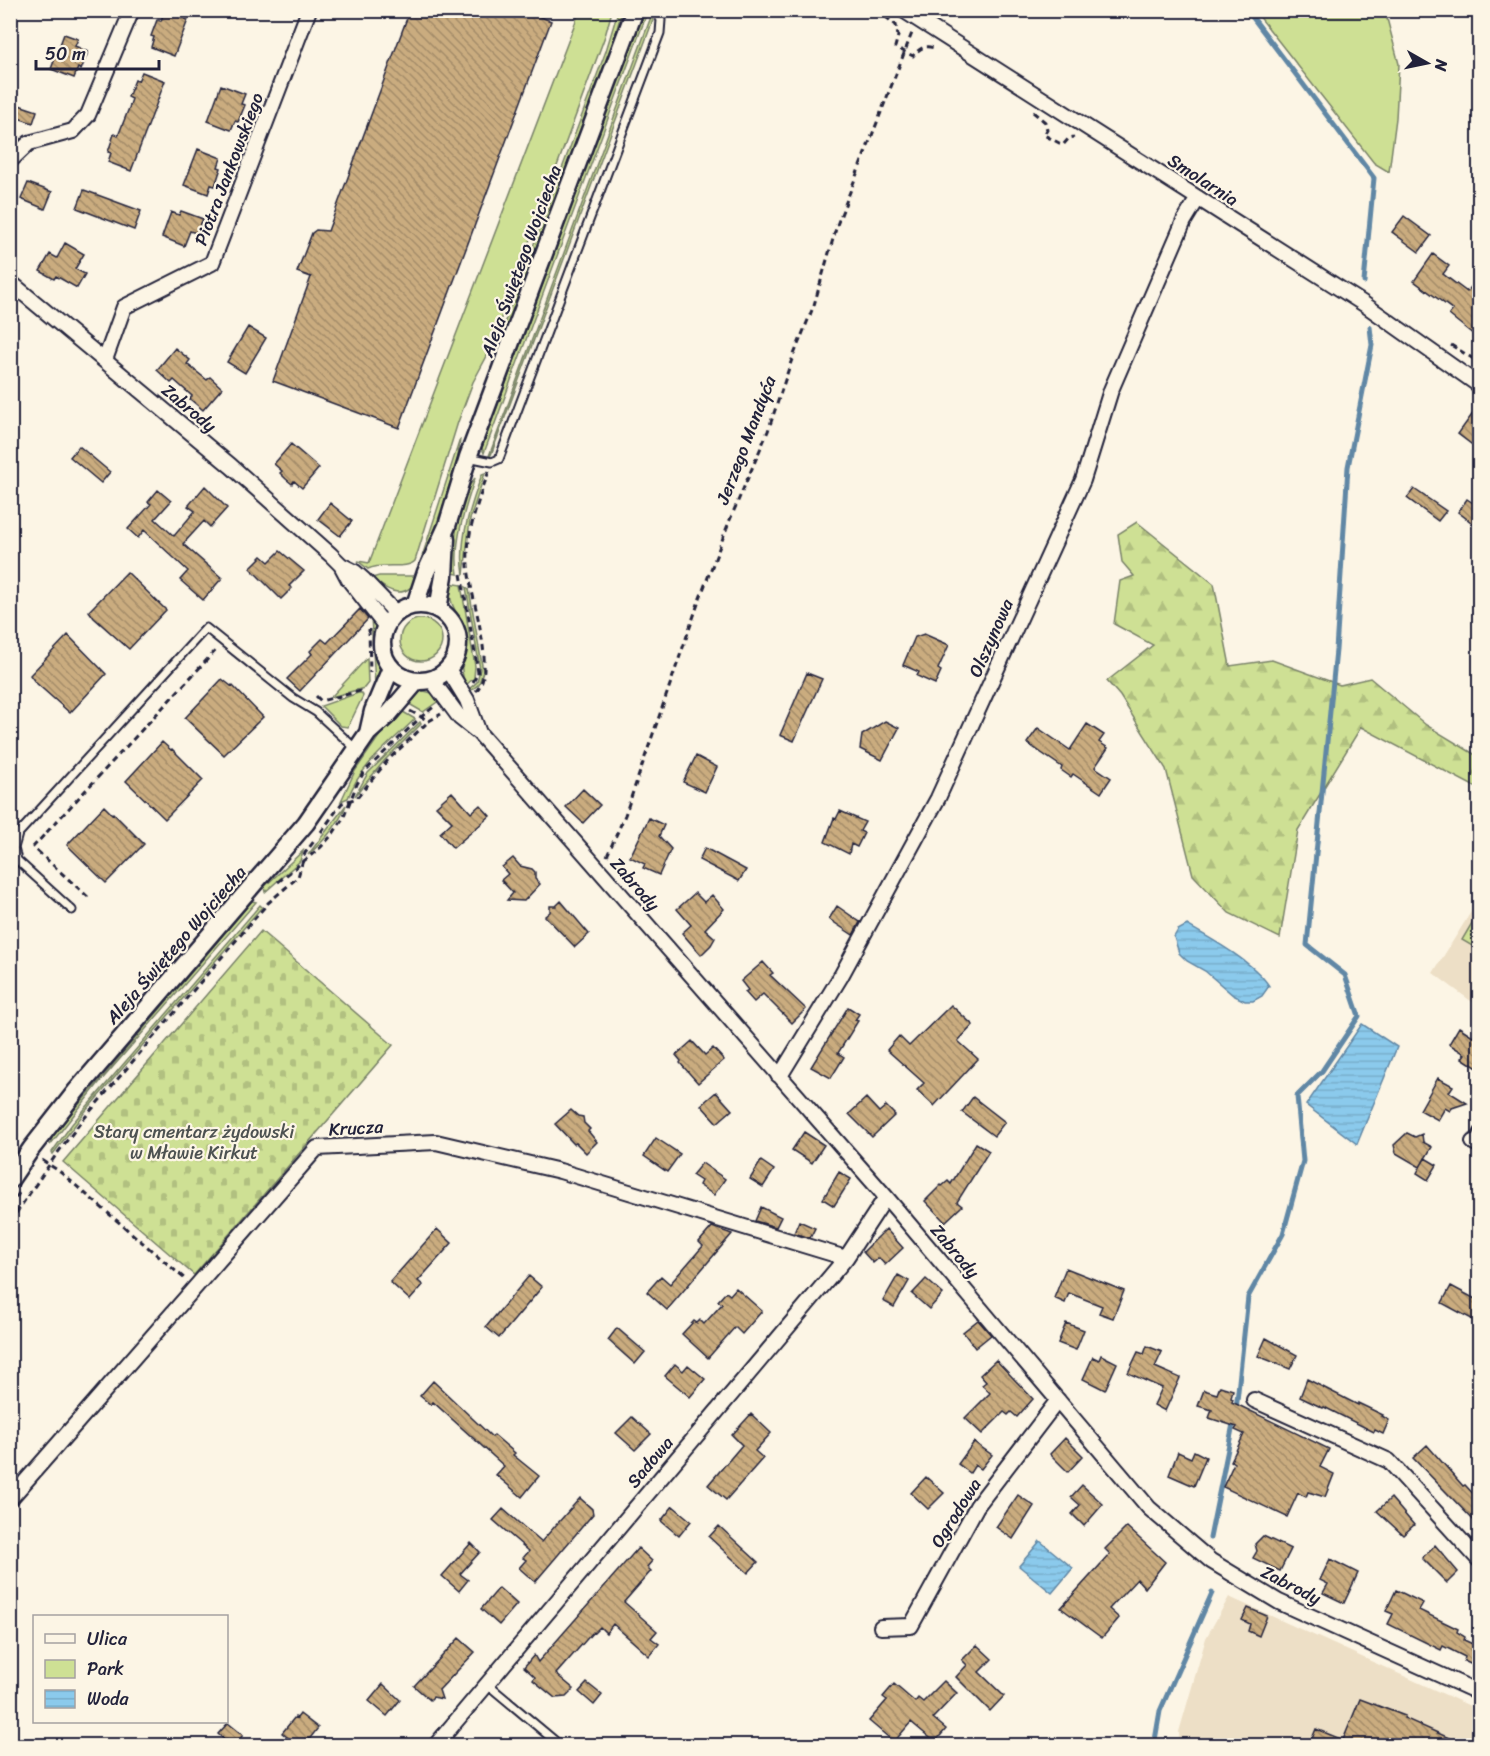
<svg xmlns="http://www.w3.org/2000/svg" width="1490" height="1756" font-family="Sriracha,sans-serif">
<defs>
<pattern id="forest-firs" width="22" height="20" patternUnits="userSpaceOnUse" patternTransform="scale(1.5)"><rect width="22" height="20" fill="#cee094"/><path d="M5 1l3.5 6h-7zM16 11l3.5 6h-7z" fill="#b1c080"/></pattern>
<pattern id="cemetery-stones" width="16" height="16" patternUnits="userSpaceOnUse" patternTransform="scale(1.5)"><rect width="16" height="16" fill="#cee094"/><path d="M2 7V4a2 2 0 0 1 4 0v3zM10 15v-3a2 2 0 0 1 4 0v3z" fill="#b1c080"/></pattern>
<pattern id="water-rules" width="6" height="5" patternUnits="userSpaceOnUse" patternTransform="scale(1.5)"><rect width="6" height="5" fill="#8bcaec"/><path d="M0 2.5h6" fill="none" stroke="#78adcb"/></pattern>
<pattern id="building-back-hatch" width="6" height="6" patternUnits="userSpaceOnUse" patternTransform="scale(1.5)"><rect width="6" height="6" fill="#caac7f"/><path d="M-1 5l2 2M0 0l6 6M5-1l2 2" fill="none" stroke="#a48c69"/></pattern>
</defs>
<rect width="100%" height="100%" fill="#fcf5e5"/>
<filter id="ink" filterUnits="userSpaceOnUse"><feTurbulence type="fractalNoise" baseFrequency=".0167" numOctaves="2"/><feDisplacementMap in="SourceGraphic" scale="12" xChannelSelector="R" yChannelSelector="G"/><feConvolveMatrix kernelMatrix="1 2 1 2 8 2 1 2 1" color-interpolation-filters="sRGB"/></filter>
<g filter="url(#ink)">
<path fill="#eddfc6" d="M1479,899v108l-46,-34z
M1229,1597l250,113v35l-299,1 -1,-14 27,-94z"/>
<path fill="#cee094" stroke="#788168" stroke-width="1.5" d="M580,10l32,1 -7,25 -118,320 -14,26 -15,40 -43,139c-8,9 -34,1 -47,8l-10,-8 11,2z
M618,11h4l-11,38 -104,279 -15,28 114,-305z
M1255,11h130l14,53 -3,54 -7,54 -15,-9z
M646,16l-162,437 -2,-5 20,-54 139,-375z
M651,17l2,3 -162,435 -2,1z
M460,439l-2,19 -35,109 -3,-4z
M485,473l-15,46 -6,56c-6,-34 7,-70 18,-101z
M475,478c-10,30 -22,65 -17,96l-6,-1c4,-30 2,-71 23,-95z
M379,576h41c-14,24 -30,18 -48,2z
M450,583l11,2 14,81 -1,12 -8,7c-10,-25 1,-26 -1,-47 -2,-23 -18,-29 -15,-55z
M466,587l3,2 14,82 -4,13 -10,8 -1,-2 9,-8 3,-13z
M371,616l6,10v21l5,20v6l-7,12z
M400 640a21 21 0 1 1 42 0a21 21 0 1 1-42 0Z
M367,658l1,25 -4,5 -33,9z
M424,691l8,2 8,7 -17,12 -19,-11 7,-7z
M358,693h4l1,3 -15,31 -7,-1 -20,-20z
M398,709l17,10c-24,24 -55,46 -67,79l-7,3 14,-30z
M420,722l1,2 -36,36 -30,36 13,-23z
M346,805c-7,20 -22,36 -38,50z
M303,851l-3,10 -35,31 -1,-5z
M252,901l4,1 -157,181 -49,62 3,-10z
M260,905l2,2 -178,206 -31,41 -1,-2 20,-28z
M1479,911v39l-17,-10z"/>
<path fill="url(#forest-firs)" stroke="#788168" stroke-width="1.5" d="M1137,522l77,62 16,82 42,-6 68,25 30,-7 56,47 53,32v32l-118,-62 -63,103 -18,108 -51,-25 -36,-38 -27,-106 -46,-73 -13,-15 46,-36 -39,-21 6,-43 14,-5 -12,-14 -4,-28z"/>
<path fill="url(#cemetery-stones)" stroke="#788168" stroke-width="1.5" d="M261,931l132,114 -199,230 -131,-113z"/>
<path fill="url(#water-rules)" stroke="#6187a5" stroke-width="1.5" d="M1187,925c23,13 68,38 82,61l-7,10 -9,5h-8l-12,-6 -28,-24 -18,-10 -8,-8 -5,-16 4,-7z
M1362,1024l35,23 -40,97 -51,-39z
M1040,1541l33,27 -21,25 -33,-27z"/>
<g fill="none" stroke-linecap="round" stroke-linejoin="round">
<path stroke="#6187a5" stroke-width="5" d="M1247,10l127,168 -10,104
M1236,1410l12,-113 35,-63 20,-73 -6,-65 25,-25 37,-55 -14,-41 -38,-30 29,-295 12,-183 24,-122 -2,-18
M1210,1538l24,-119
M1154,1746l6,-35 52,-118"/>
</g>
<path fill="url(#building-back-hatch)" stroke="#22223b" stroke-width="1.5" d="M410,10h113l28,11 -152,407 -126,-47 38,-104 -14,-5 15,-39 4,-3 12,1z
M164,11l24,9 -14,36 -23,-9 3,-10 -3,-1 6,-16 4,1z
M64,34l14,5 -3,7 13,6 -7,18 -3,-2 -4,10 -23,-9z
M142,72l23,9 -34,90 -23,-9 3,-9 -3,-1 6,-18 4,2 11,-28 3,-9 -4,-2 7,-17 3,1z
M221,85l24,9 -4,10 4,1 -7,17 -3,-1 -4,9 -23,-9z
M16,104l21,7 -4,12 -21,-7z
M198,149l23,9 -3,9 3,1 -6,18 -4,-1 -3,9 -24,-9z
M28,183l24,9 -7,17 -24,-10z
M84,190l57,21 -7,19 -57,-22z
M181,211l22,8 -7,14 -6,-2 -6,15 -22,-9 9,-25 8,3z
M1404,216l27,20 -12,16 -27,-20z
M65,243l19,11 -9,15 10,5 -8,14 -21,-12 -2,3 -14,-8 10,-17 7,4z
M1433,254l16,12 -6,8 24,18 12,-15v62l-30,-24 4,-5 -39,-29z
M248,327l18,11 -21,35 -18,-11z
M175,348l15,12 -3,4 20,16 3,-3 12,11 -19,22 -13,-11 2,-3 -18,-16 -3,3 -14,-13z
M1479,405v45l-21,-16z
M291,444l28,24 -17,20 -8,-7 -2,3 -6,-5 -6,-6 2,-2 -8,-7z
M79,446l31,26 -9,11 -31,-26z
M205,486l22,22 -17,19 -6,-6 -21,23 39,34 -19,22 -23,-20 8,-9 -44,-41 -6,8 -10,-9 23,-25 -3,-2 10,-12 13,11 -16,18 19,17 21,-25 -7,-5z
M1414,489l32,22 -8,10 -31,-23z
M1467,499l12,8v21l-21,-16z
M330,503l22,18 -12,15 -22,-17z
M280,551l24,20 -15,15 3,2 -11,11 -31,-31 12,-12 7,6z
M127,572l39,38 -37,39 -35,-31 -5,-7z
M360,609l8,10 -68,72 -13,-12 25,-25 -2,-3 12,-12 5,4z
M924,634l25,11 -11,24 3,2 -6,13 -18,-8 2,-4 -16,-7 12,-28z
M68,635l38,39 -36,39 -35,-31 -5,-7z
M807,673l15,6 -28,62 -14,-6z
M222,679l9,7 1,-1 31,32 -39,38 -39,-37z
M885,721l14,7 -17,32 -22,-11 2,-14z
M1087,724l17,11 -5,7 9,6 -13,19 16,11 -10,15 -28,-19 -2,3 -10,-7 1,-3 -35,-24 11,-15 32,22z
M162,742l9,8 1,-1 31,31 -38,39 -39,-38z
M696,756l21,11 -12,25 -22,-10z
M583,789l17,16 -17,18 -17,-16z
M452,792l19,21 9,-8 10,11 -37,32 -13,-15 12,-11 -16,-16z
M104,806l8,8 1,-1 31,31 -38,39 -39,-38z
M840,811l25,11 -5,9 4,2 -7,14 -6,-3 -2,10 -24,-12 9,-24 2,1z
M649,818l15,7 -5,11 12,13 -12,26 -16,-7 2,-4 -15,-7z
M705,848l41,22 -7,11 -40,-21z
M513,858l7,8 12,3 3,3v7l5,5 -16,17 -17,-1 6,-7 -12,-13 7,-6 -6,-7z
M695,893l9,9 8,-7 12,14 -19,20 10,9 -4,7 -10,10 -19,-22 9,-8 -14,-16z
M561,901l28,33 -14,13 -30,-31 5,-4v-6h6z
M837,906l23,16 -7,13 -24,-16z
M763,962l10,11 -3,2 36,34 -14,14 -29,-29 -9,8 -9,-10 3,-2 -7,-9z
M951,1005l22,20 -15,16 20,18 -44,47 -17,-16 7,-7 -37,-33 12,-14 10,10z
M848,1007l11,7 -4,6 3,1 -20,32 6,4 -13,21 -20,-11z
M1459,1027l20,13v29l-17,-11 3,-4 -16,-10z
M692,1041l13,14 8,-7 11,12 -26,23 -18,-20 1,-2 -5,-6z
M1438,1078l15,8 -4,6 18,11 -15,5 -2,3 -5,-3 -7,12 -18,-10z
M716,1092l16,18 -15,13 -16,-18z
M973,1097l32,25 -11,14 -32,-24z
M866,1098l13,14 7,-6 9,9 -23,22 -23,-23z
M571,1110l7,6 5,1 1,6 6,6 -2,2 9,11 -11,11 -10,-10 -2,1 -19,-20z
M804,1132l20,13 -12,18 -20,-13z
M1407,1133l8,4 7,-3 1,8 9,5 -12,20 -24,-14 -2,-8z
M656,1138l24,16 -13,18 -23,-16z
M976,1143l13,8 -32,51 5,4 -17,16 -20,-21 16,-16 1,1 6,-5 3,3z
M1425,1158l12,7 -9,15 -11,-7z
M761,1161l13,9 -11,17 -13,-8z
M702,1163l23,16 -11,16 -15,-10 2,-4 -9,-6z
M839,1172l12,7 -17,27 -11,-7z
M761,1207l20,10 -5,10 -21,-6z
M799,1221l16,7 -5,10 -16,-5z
M712,1227l20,7 -65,76 -20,-18 14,-16 9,8 33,-38 -4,-4z
M437,1229l15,14 -34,38 5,4 -13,15 -20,-18z
M886,1229l17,19 -18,17 -6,-7 -6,5 -10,-11z
M1066,1268l58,23 -11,27 -14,-5 3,-7 -33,-13 -4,10 -11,-5z
M898,1275l11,6 -15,26 -11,-6z
M529,1276l13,11 -43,51 -13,-11z
M926,1279l17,15 -14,15 -17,-15z
M1451,1286l28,15v22l-37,-20z
M736,1288l26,23 -20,23 -7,-7 -27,31 -26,-24 12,-13 3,2 3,-3 4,4 18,-20 -4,-3 8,-9 4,3z
M978,1320l13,15 -16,13 -12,-16z
M1066,1323l18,7 -8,20 -18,-7z
M617,1328l28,24 -10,12 -27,-24z
M1266,1338l31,17 -7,14 -32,-13z
M1147,1346l15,6 -7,15 25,11 -15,33 -11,-6 8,-17 -34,-15 10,-21 6,2z
M1101,1355l16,8 -12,27 -22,-11 10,-22 6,3z
M996,1360l37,39 -16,18 -6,-5 -3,3 -4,-3 -22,22 -17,-16 25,-25 -8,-8 4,-3 -6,-7z
M675,1364l8,7 5,-6 17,14 -15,18 -25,-21z
M1307,1379l51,26v-2l25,12 -1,1 7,4 -6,14 -8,-4 -1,2 -50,-25 -1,1 -23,-11z
M433,1381l59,56 2,-2 21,18 -2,2 26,21 -17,21 -26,-22 8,-9 -71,-64 -2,3 -11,-9z
M1220,1386l13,4 -2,8 2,1 -1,3 97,47 -9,18 14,7 -9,23 -17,-5 -2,5 -8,-4 -11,24 -64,-30 11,-24 -3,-2 13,-27 -9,-4 2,-3 -28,-9 3,-8 -14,-4 6,-16 13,4z
M751,1414l20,19 -16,18 8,7 -37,42 -18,-15 34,-40 -10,-10z
M632,1417l19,17 -16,16 -19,-17z
M1065,1438l18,18 -15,16 -18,-18z
M974,1442l18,13 -11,14 -6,-4 -5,8 -12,-9z
M1427,1445l36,41 2,-1 14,15v26l-66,-68z
M1194,1451l12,6 -12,29 -25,-11 9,-23 13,6z
M926,1477l18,16 -16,16 -17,-16z
M1082,1485l21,19 -19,22 -12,-12 8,-9 -9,-8z
M1018,1495l16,11 -21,33 -17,-12z
M580,1498l12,11 1,5 -58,68 -16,-14 7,-8 -3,-2 6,-7 -36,-31 10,-11 38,33z
M1391,1498l23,27 -11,10 -26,-24z
M673,1506l18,15 -12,15 -18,-15z
M719,1526l39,36 -10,11 -39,-36z
M1127,1527l38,35 -20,26 -8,-9 -28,30 10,9 -17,20 -41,-30 49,-54 -5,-5z
M1263,1536l28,13 -11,22 -27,-13 4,-7 -2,-7z
M471,1543l9,9 -20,22 8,6 -9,11 -17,-15z
M1435,1545l23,27 -11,11 -25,-25z
M638,1548l14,13 -5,6 4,4 -27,31 33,29 -6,7 8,6 -10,12 -36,-32 -7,9 -6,-6 -6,6 -1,-1 -37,42 18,15 -8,8 -11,1 -22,-18 2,-3 -11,-10 10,-12 4,7z
M1330,1559l28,14 -14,30 -21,-10 5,-9 -8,-4z
M499,1588l18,16 -18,21 -18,-16z
M1396,1590l27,13 -4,7 39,19 -1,3 8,5 -1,3 15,7v21l-15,-7 1,-4 -22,-11 -2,4 -53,-26 5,-10 -7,-3z
M1248,1608l19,8 -8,20 -11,-5 2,-7 -8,-4z
M459,1638l16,14 -36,38 3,9 -9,-2 -3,3 -16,-14z
M977,1645l15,14 -13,13 25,24 -14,15 -34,-34 11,-12 -5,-5z
M944,1681l13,12 -24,25 13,11 -11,13 -24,-20 -17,20 -25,-21 18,-21 -4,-3 11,-13 21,18 3,-4 5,4z
M587,1683l15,12 -8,10 -15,-13z
M383,1684l17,16 -13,16 -18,-15z
M1360,1699l45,17 -1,2 63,28h-158l7,-17 27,11z
M300,1714l18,14 -14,18h-6l-16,-13 13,-16 2,1z
M228,1723l15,12 -9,11h-3l-13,-12z"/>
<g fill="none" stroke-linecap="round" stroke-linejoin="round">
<defs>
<path id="service" d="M468,457l24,5 7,-3 161,-426 1,-13 -6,-10
M72,910l-55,-50 -3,-12 4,-14 188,-206 87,70 23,14 40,37
M1473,1142l7,-13
M487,1684l74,62"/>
<path id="minor" d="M903,10l461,294 116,82
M10,161l19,-18 44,-12 15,-16 44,-105
M10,282l221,184 100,89 10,10 8,15 37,47
M105,360l19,-53 88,-44 97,-253
M341,565l14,7 9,8 28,29 6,3
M448,669l19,31 12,33
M431,679l29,39 19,15 407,464 263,311 62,53 68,41 201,91
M778,1075l5,-4 58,-95 97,-178 145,-318 28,-90 73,-169 14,-23
M1473,1142l7,4
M1254,1400l135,61 91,100
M10,1499l307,-351 119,-6 124,29 286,87
M881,1627l30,-1 66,-120 81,-106
M435,1746l411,-488 40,-61"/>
<path id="tertiary" d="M415,605l11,-33 21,-46 21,-69 167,-447
M382 643a38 38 0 1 1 76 0a38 38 0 1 1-76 0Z
M438,609l6,-33 2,-37
M368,733l5,-22 18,-43
M10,1180l21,-31 46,-59 229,-267 62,-90 20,-18 29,-34"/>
</defs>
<use href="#service" stroke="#22223b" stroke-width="11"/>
<use href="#minor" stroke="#22223b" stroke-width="18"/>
<use href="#tertiary" stroke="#22223b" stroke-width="21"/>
<path stroke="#22223b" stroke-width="3" stroke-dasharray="6 4.5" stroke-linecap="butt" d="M877,10l19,15 2,11 -3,11 18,9c7,-8 11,-11 21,-8
M1033,112l12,10 2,8 -3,5 19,10 6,-7 5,-1
M1451,345l29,18
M461,574l16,91 1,8 -5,9
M369,629l1,44
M476,691c22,-22 -7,-96 -8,-126 -2,-32 10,-64 21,-94
M316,696l5,5 43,-11
M410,711l19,10 12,-7
M321,832l21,-29 15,-5 31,-38 41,-39
M607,856l18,-41 75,-217 29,-76 39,-91 23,-69 23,-57 23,-80 75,-192
M278,882l43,-35 11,-12 11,-16 14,-35 7,-12 57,-55 14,-11
M88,897l-55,-50 184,-198
M13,1133l7,6
M42,1160l17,11 126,108
M10,1207l9,-14
M10,1222l46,-67 25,-33 187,-219 30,-26 7,-24 10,-13"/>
<use href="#service" stroke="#fcf5e5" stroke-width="7"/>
<use href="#minor" stroke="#fcf5e5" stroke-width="14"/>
<use href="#tertiary" stroke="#fcf5e5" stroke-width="16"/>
</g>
</g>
<g text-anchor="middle" stroke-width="4.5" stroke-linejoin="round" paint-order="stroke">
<g font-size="18" fill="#22223b" stroke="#fcf5e5">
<text transform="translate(229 169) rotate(-69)" y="6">Piotra Jankowskiego</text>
<text transform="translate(1203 180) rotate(33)" y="6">Smolarnia</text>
<text transform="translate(521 261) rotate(-70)" y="6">Aleja Świętego Wojciecha</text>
<text transform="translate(189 408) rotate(40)" y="6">Zabrody</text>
<text transform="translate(746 440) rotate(-69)" y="6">Jerzego Mandyća</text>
<text transform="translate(991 638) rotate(-66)" y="6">Olszynowa</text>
<text transform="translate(635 884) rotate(49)" y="6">Zabrody</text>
<text transform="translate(176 945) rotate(-49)" y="6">Aleja Świętego Wojciecha</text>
<text transform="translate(356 1128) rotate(-3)" y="6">Krucza</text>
<text transform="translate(955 1251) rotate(50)" y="6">Zabrody</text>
<text transform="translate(650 1462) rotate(-50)" y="6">Sadowa</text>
<text transform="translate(956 1513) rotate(-58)" y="6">Ogrodowa</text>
<text transform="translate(1291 1585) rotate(27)" y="6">Zabrody</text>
</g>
<g font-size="18" fill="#4d5251" stroke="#fcf5e5">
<text x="194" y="1138">Stary cmentarz żydowski<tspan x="194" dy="21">w Mławie Kirkut</tspan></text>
</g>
</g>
<rect width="1490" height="1756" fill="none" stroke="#fcf5e5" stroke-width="36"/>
<rect x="18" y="18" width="1454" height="1720" fill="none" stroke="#22223b" stroke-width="2" filter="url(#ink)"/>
<rect x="33" y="1615" width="195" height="108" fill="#fcf5e5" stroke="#a5a1a1" stroke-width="1.5"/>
<rect x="45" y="1634" width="30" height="9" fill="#fcf5e5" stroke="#a5a1a1" stroke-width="1.5"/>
<text x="87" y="1645" font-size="18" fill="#22223b">Ulica</text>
<rect x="45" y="1660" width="30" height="18" fill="#cee094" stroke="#a5a1a1" stroke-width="1.5"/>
<text x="87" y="1675" font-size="18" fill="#22223b">Park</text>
<rect x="45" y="1690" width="30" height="18" fill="url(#water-rules)" stroke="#a5a1a1" stroke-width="1.5"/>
<text x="87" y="1705" font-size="18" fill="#22223b">Woda</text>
<g transform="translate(1427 63) rotate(99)" stroke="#fcf5e5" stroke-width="4.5" paint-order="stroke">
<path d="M0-4.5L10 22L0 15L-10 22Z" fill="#22223b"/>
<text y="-9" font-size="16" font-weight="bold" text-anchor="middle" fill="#22223b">N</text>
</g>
<path d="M36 60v9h123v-9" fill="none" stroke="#22223b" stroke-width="3"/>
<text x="45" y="60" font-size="18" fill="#22223b" stroke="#fcf5e5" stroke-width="4.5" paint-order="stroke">50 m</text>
</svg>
